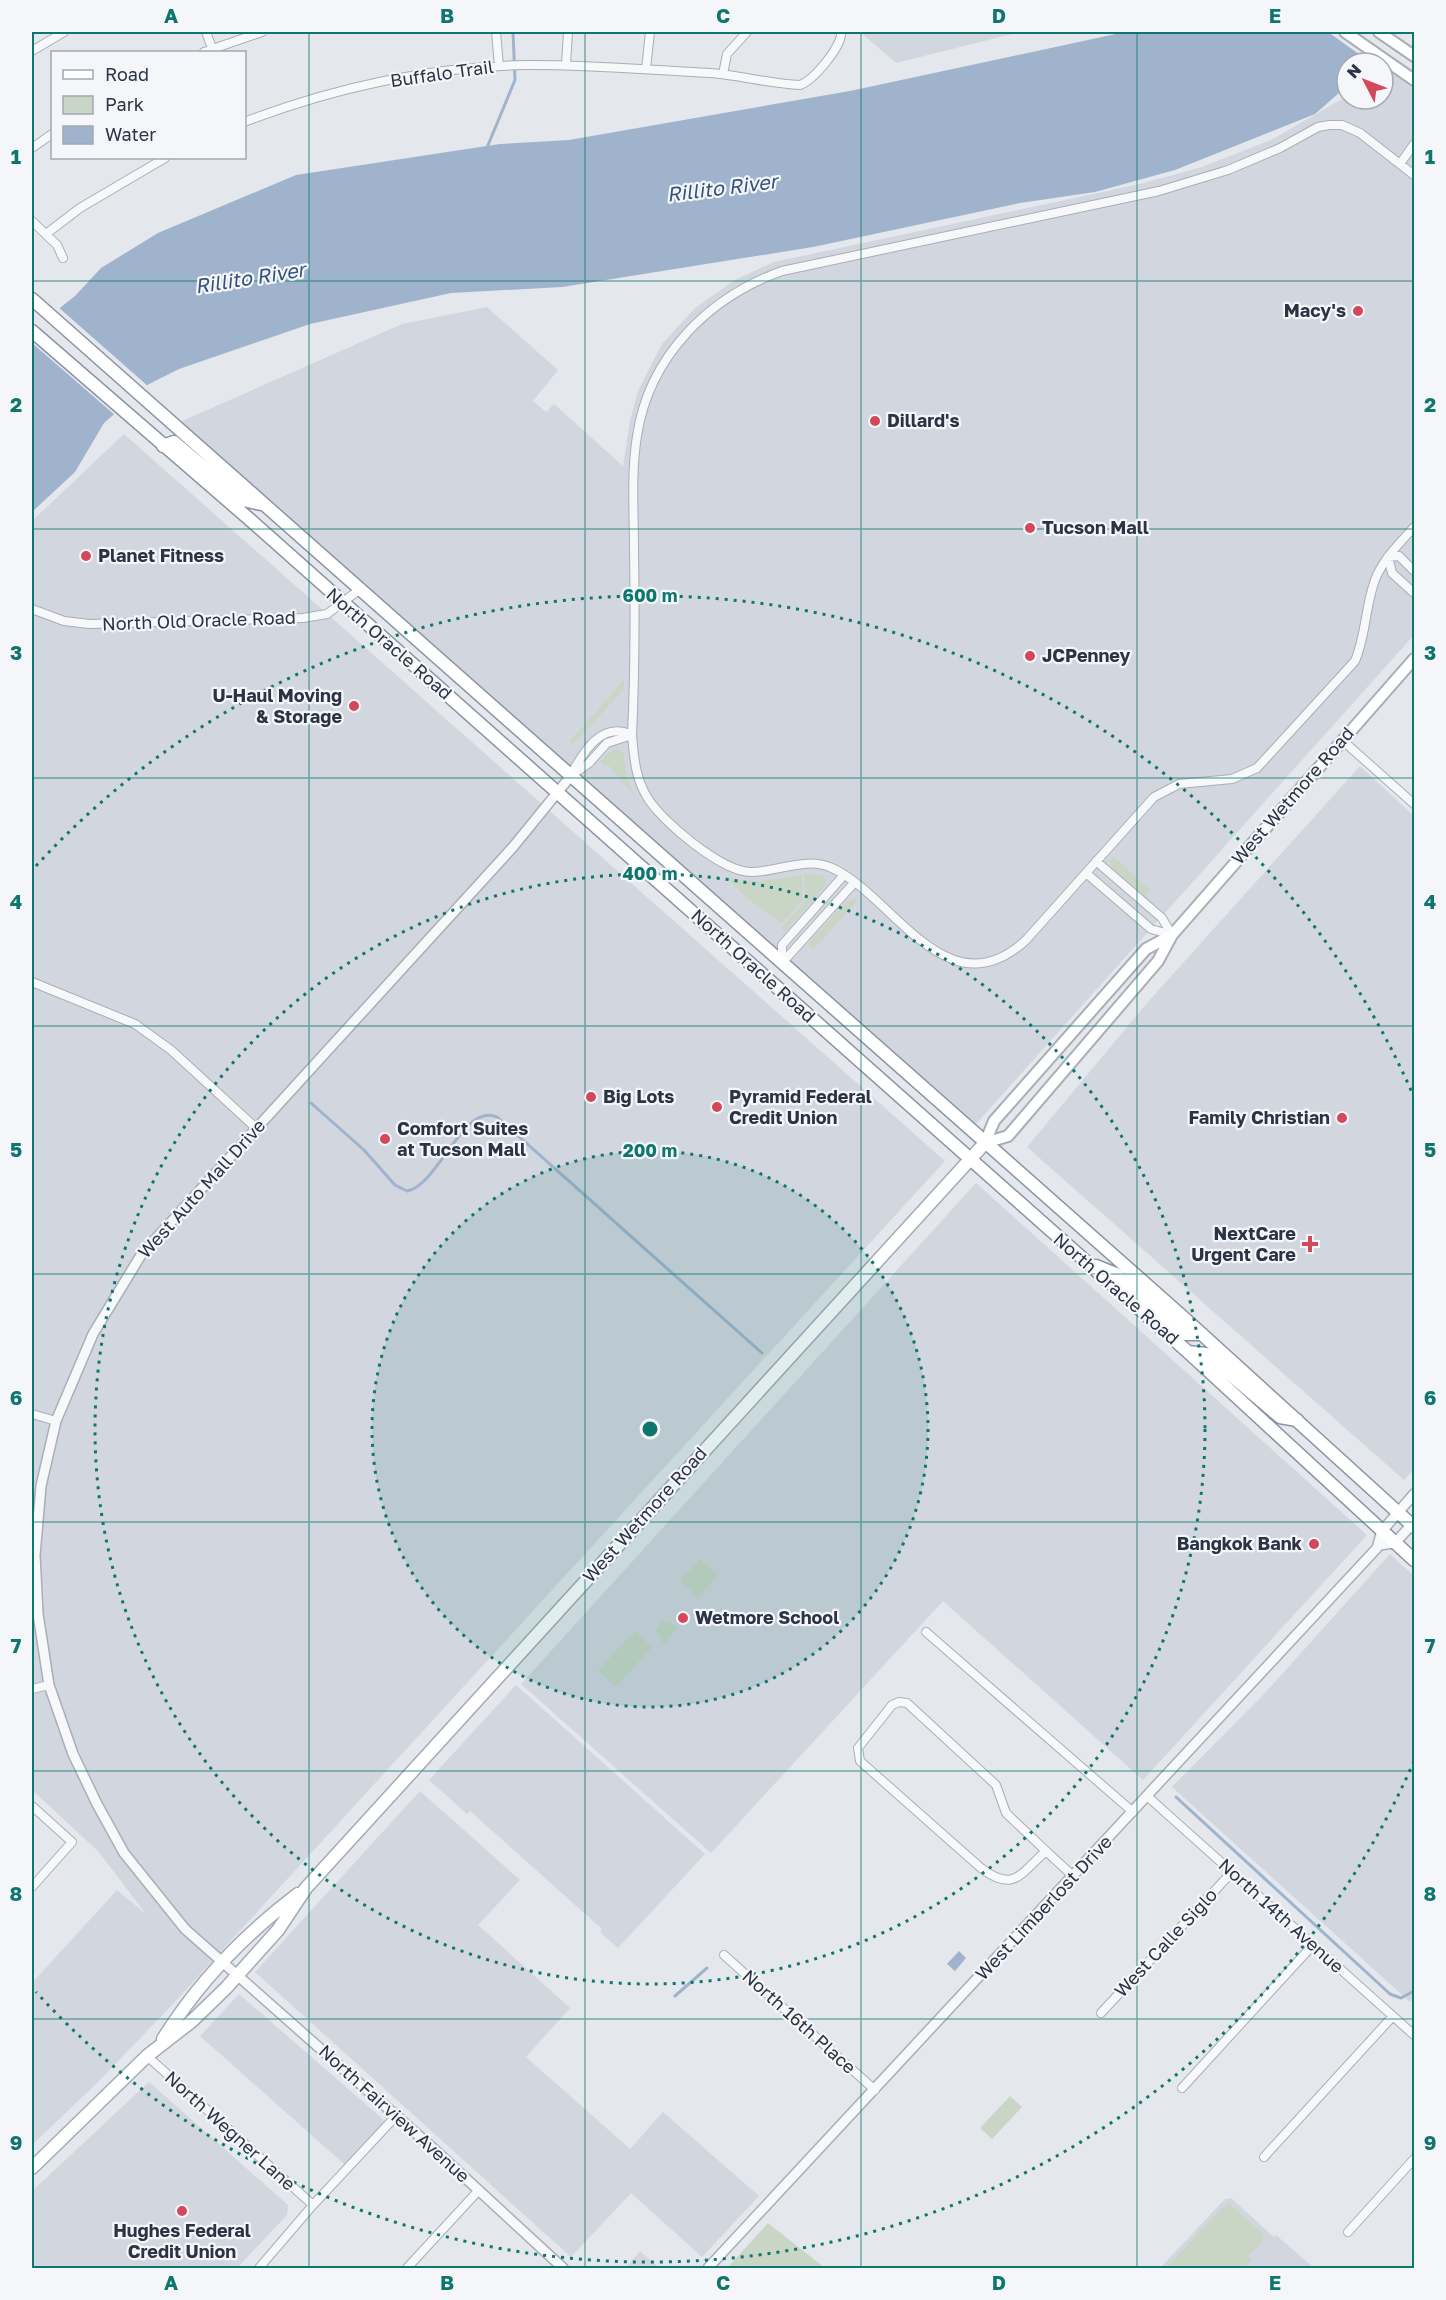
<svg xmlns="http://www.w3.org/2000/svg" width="1446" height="2300" font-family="'Golos Text',sans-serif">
<rect width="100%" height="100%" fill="#e4e7ec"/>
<path fill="#d2d6de" d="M860,32h160l-124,31z
M1388,70l26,19v546l-438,489 -796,-702 222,-98 85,-17 71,63 -25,31 13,11 8,-8 69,62 7,-45 8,-30 24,-47 33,-36 40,-28 39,-18 366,-78 62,-17 71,-28 74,-43v3h36v-26z
M124,434l821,727 -774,845 -73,76 -66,63v-162l85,-93 29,24 -48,-63 -66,-61v-1269z
M1360,766l54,50v653l-10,11 -377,-333 120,-144z
M976,1183l391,352 -224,245 -200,-179 -232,252 -190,-169z
M1390,1554l24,22v421l-4,5 -238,-215 93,-94z
M516,1685l189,169 -87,94 -18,-16 2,-3 -132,-118 -3,3 -38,-34z
M420,1791l100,89 -42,45 92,83 -44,49 104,92 33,-37 96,84 -57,61 -71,-64 -60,64 -316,-285z
M239,1994l146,127 -40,44 -145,-129z
M149,2082l139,123 -1,10 -50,53h-205v-77z
M1231,2198l43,39 2,-2 38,33h-154l65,-69z
M640,2251l19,17h-33z"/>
<path fill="#c9d6c5" d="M624,680v9l-51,55 -3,-3z
M618,749l6,5 2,21 8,20 -26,-30 -2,1 -5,-4 8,-10z
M1113,856l37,34 -5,6 -33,-28 -2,-7z
M804,874l19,1 3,10 -41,47 -4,-4 25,-28z
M802,875l1,25 -21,23 -34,-24 -22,-22 27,5z
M853,898l5,2 -45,50 -5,-6 39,-43z
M700,1559l18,16 -20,23 -18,-17z
M667,1621l11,6 -14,17 -8,-13 4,-8z
M635,1631l17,16 -36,40 -18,-17z
M1010,2096l12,11 -30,32 -12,-11z
M1227,2202l37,32 -3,9 -13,13 4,4 -8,8h-78l55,-59 6,-3z
M768,2223l57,45h-98z"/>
<path fill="#9fb4cc" d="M1125,32h279l-39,31h-18v23l-32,28 -140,56 -80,22 -75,11 -207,44 -251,40 -111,6 -141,31 -131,45 -30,15 -45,39 -29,49 -43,40v-182l43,-34 26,-28 57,-35 138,-58 204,-31 69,-4 281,-49z
M959,1951l7,7 -11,13 -8,-7z"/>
<path fill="#e4e7ec" d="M1328,32h69l6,4 -33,26z
M57,306l92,81 -33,29 -84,-73v-17z"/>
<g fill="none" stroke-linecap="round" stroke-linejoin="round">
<path stroke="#9fb4cc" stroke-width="3" d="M486,150l29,-70 -2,-48
M311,1103l53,47 31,35 12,6c31,-5 56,-89 90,-74l265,236
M1176,1797l214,197 11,4 13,-7
M675,1996l32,-28"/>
<defs>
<path id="minor" d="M206,32l6,16
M496,32l3,34
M32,51l32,-19
M204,52l58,-20
M566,64l2,-32
M646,69l4,-37
M723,74l4,-20 20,-22
M244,122c89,-34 185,-55 280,-57 62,-1 124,5 186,8 30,2 60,11 90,12 14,-5 43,-40 41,-53
M32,148l20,-14
M1400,164l14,-20
M1414,175l-54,-42 -18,-8h-13l-11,2 -38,21 -52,22 -69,21 -377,80c-73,26 -133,85 -145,165 -6,37 -3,76 -3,113 1,62 1,124 -2,186 2,22 3,42 15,62 14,24 75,75 104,75 27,0 55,-16 81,-4 62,28 115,145 194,72l128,-143 25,-13 53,-5 25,-11 98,-107c12,-28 10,-59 22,-86 9,-19 24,-33 37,-48
M32,221l25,24 6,13
M46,234l34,-26 85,-50
M1414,571l-15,-15 -11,1 4,16 22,20
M32,609l32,12 25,3 214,-6 24,-4 32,-24
M1342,740l72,64
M572,775l17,-12 18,-20 25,-8
M570,776c13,-23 31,-56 62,-41
M1096,861l66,57 10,17
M1086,873l65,56 21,6
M782,963v-18l62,-70
M782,963l72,-80
M32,982l103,42 36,26 85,78
M32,1414l24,7
M926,1632l207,180
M32,1689l17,-4
M899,1702l8,1 89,82 10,28 40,38c-26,23 -32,42 -65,17l-121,-107 -2,-13 34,-43z
M1147,1796l267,239
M32,1806l40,36 -40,45
M1046,1851l27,25
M724,1955l151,135
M1101,2013l131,-141
M147,2056l166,149
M1182,2088l130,-142
M1264,2157l129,-141
M1348,2232l66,-73
M259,2268l54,-63 83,-89
M407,2268l72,-78"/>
<path id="tertiary" d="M1379,1545l16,-2 19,-21
M563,2268l-127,-117 -251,-222 -61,-76 -27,-49 -24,-50 -24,-69 -11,-71 -3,-59 6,-69 15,-65 37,-87 48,-79 372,-408 57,-70
M708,2268l669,-720 5,-17 32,-37"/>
<path id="secondary" d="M1345,32l69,48
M1379,32l35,24
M985,1143l23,-7 150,-175 14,-26 242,-276
M985,1143l9,-22 152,-172 26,-14"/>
<path id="primary" d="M163,2039c35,-56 82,-105 135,-145
M32,2168l115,-112 45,-35 34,-33 52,-58 28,-42 679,-745"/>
<path id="trunk" d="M32,299l1151,1018 231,210
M32,331l216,187 940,834 226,208
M163,446l11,-4 69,58 18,4
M1096,1266l20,8 69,60h17
M1188,1352l18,2 74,63 17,3"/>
</defs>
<use href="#minor" stroke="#a9aeb7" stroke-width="10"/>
<use href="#tertiary" stroke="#a9aeb7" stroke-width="12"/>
<use href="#secondary" stroke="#a9aeb7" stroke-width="14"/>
<use href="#primary" stroke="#a3abb8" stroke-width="15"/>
<use href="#trunk" stroke="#8b94a3" stroke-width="15"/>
<use href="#minor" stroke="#f7f8fa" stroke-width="8"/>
<use href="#tertiary" stroke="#f7f8fa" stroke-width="9"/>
<use href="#secondary" stroke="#fff" stroke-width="10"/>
<use href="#primary" stroke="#fff" stroke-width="12"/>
<use href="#trunk" stroke="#fff" stroke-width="12"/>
</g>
<path fill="none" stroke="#0f766e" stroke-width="1.5" stroke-opacity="0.55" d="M309,32v2236M585,32v2236M861,32v2236M1137,32v2236M32,281h1382M32,529h1382M32,778h1382M32,1026h1382M32,1274h1382M32,1522h1382M32,1771h1382M32,2019h1382"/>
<circle cx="650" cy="1429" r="278" fill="#0f766e" fill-opacity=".12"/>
<g fill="none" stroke="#0f766e" stroke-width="3" stroke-dasharray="3 6">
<circle cx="650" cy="1429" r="278"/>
<circle cx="650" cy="1429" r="555"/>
<path d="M1414 1761A833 833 0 0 1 36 1992M36 866A833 833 0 0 1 1414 1097"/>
</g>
<g fill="#d1495b" stroke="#f4f6f9" stroke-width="2">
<circle cx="1358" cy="311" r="6"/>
<circle cx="875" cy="421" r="6"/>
<circle cx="1030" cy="528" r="6"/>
<circle cx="86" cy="556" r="6"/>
<circle cx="1030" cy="656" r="6"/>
<circle cx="354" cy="706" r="6"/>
<circle cx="591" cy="1097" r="6"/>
<circle cx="717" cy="1107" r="6"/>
<circle cx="1342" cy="1118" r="6"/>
<circle cx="385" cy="1139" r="6"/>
<path d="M1307 1235h6v6h6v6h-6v6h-6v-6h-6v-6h6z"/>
<circle cx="1314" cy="1544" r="6"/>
<circle cx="683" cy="1618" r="6"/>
<circle cx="182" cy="2211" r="6"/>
</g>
<g text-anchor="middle" stroke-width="4.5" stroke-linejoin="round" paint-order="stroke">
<g font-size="18" fill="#2b3445" stroke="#f4f6f9">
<text transform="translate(442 74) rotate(-8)" y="6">Buffalo Trail</text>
<text transform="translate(199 621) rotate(-2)" y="6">North Old Oracle Road</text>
<text transform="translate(389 644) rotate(41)" y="6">North Oracle Road</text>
<text transform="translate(1293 796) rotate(-49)" y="6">West Wetmore Road</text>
<text transform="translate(753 966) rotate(42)" y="6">North Oracle Road</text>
<text transform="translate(202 1189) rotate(-48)" y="6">West Auto Mall Drive</text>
<text transform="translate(1116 1289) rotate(41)" y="6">North Oracle Road</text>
<text transform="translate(645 1515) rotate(-48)" y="6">West Wetmore Road</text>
<text transform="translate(1044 1908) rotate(-47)" y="6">West Limberlost Drive</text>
<text transform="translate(1281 1916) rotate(42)" y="6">North 14th Avenue</text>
<text transform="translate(1166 1943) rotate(-47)" y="6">West Calle Siglo</text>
<text transform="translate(799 2022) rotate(42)" y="6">North 16th Place</text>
<text transform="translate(394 2114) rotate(42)" y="6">North Fairview Avenue</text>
<text transform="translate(230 2131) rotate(42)" y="6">North Wegner Lane</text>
</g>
<g font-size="18" font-weight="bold" fill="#2b3445" stroke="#f4f6f9" text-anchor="start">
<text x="1346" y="317" text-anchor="end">Macy's</text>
<text x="887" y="427">Dillard's</text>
<text x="1042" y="534">Tucson Mall</text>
<text x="98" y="562">Planet Fitness</text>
<text x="1042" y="662">JCPenney</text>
<text x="342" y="702" text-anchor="end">U-Haul Moving<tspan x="342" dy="21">&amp; Storage</tspan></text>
<text x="603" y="1103">Big Lots</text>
<text x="729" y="1103">Pyramid Federal<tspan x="729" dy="21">Credit Union</tspan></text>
<text x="1330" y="1124" text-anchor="end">Family Christian</text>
<text x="397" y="1135">Comfort Suites<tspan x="397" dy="21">at Tucson Mall</tspan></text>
<text x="1296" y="1240" text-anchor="end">NextCare<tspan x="1296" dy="21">Urgent Care</tspan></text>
<text x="1302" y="1550" text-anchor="end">Bangkok Bank</text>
<text x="695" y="1624">Wetmore School</text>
<text x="182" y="2237" text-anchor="middle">Hughes Federal<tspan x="182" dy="21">Credit Union</tspan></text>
</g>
<g font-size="20" font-style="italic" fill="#34527a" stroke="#f4f6f9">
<text transform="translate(722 188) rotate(-7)" y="7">Rillito River</text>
<text transform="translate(250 278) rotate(-9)" y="7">Rillito River</text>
</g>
</g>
<circle cx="650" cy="1429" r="9" fill="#0f766e" stroke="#f4f6f9" stroke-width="3"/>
<g font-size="18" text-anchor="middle" font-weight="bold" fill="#0f766e" stroke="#f4f6f9" stroke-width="4.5" stroke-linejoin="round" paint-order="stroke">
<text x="650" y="602">600 m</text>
<text x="650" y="880">400 m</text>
<text x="650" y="1157">200 m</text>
</g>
<rect width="1446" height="2300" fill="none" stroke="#f4f6f9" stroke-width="66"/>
<rect x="51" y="51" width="195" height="108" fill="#f4f6f9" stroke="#a4a8b1" stroke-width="1.5"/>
<rect x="63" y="70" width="30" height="9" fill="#ffffff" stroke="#a4a8b1" stroke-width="1.5"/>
<text x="105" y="81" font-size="18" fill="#2b3445">Road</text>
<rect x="63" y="96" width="30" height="18" fill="#c9d6c5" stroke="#a4a8b1" stroke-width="1.5"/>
<text x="105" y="111" font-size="18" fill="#2b3445">Park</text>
<rect x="63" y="126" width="30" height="18" fill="#9fb4cc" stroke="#a4a8b1" stroke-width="1.5"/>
<text x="105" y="141" font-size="18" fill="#2b3445">Water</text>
<g transform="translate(1365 81) rotate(312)"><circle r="28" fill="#f4f6f9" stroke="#a4a8b1" stroke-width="1.5"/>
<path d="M0-4.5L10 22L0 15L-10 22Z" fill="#d1495b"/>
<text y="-9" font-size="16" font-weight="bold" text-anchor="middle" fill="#2b3445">N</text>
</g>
<rect x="33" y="33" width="1380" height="2234" fill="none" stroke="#0f766e" stroke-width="2"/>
<g font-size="20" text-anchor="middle" font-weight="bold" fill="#0f766e">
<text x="171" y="23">A</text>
<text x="447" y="23">B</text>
<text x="723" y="23">C</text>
<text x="999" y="23">D</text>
<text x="1275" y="23">E</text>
<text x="16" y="164">1</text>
<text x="1430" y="164">1</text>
<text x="16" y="412">2</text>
<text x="1430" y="412">2</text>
<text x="16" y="660">3</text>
<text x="1430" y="660">3</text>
<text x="16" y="909">4</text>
<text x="1430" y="909">4</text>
<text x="16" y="1157">5</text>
<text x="1430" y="1157">5</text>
<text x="16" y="1405">6</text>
<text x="1430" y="1405">6</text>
<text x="16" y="1653">7</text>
<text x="1430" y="1653">7</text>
<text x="16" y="1901">8</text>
<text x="1430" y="1901">8</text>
<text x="16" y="2150">9</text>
<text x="1430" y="2150">9</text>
<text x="171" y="2290">A</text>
<text x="447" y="2290">B</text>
<text x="723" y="2290">C</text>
<text x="999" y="2290">D</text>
<text x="1275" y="2290">E</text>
</g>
</svg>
